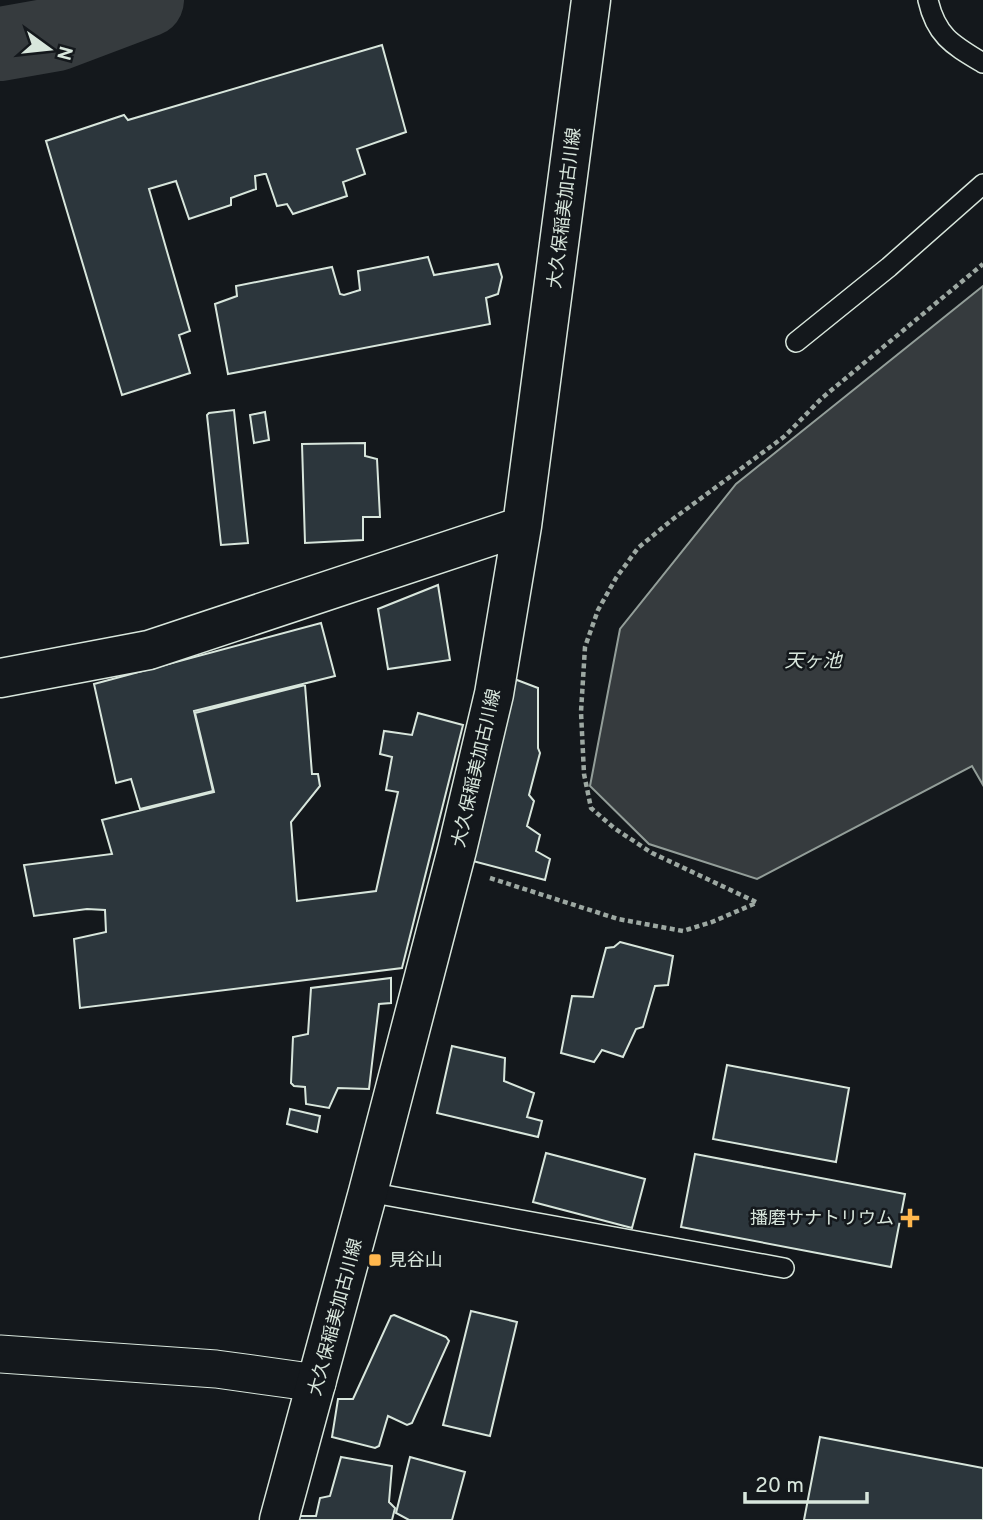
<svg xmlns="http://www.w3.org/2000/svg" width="983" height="1520" font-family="Overpass,'Noto Sans JP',sans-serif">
<rect width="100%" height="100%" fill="#14181c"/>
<path fill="#363b3e" stroke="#939e99" stroke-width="2" d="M983,286v499l-11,-19 -215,113 -108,-35 -59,-58 30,-157 116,-145z"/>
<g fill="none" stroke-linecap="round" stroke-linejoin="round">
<path stroke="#363b3e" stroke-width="12" d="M56,0l1,34"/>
<path stroke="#363b3e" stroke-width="74" d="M0,44l57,-10 90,-34"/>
</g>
<path fill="#2c363c" stroke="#d8e6dc" stroke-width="2" d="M382,45l24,87 -49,17 8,25 -22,8 4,14 -54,18 -6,-10 -10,2 -11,-32h-2l-9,2 1,13 -25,9v7l-42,14 -13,-38 -27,8 41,142 -11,4 11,38 -68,22 -76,-254 78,-26 4,5z
M428,257l6,18 64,-11 4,13 -4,17 -12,4 4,26 -262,50 -13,-70 22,-8 -1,-10 96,-19 8,27 4,1 16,-5 -2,-19z
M234,410l14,133 -27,2 -14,-130 2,-2z
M265,412l4,28 -15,3 -4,-28z
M365,443v13l12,3 3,58h-17v23l-58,3 -3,-99z
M438,585l12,75 -62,9 -10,-60z
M321,623l14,53 -141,35 19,80 -73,18 -9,-30 -15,4 -22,-99z
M517,680l21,8v60l2,5 -11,42 5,6 -7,25 13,9 -4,16 14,8 -5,21 -76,-20 43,-178z
M305,685l7,89h6l2,12 -29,36 6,79 79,-10 22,-99 -12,-2 6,-33 -12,-3 4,-23 28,4 6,-22 45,12 -61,243 -322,40 -6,-69 32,-7 -1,-22 -18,-1 -53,7 -10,-51 88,-11 -10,-34 112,-28 -19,-79z
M620,942l53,14 -5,29 -13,1 -12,41 -7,2 -13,28 -21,-7 -8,12 -33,-9 11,-57 21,1 13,-49 8,-1z
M391,978v25l-12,1 -10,85 -31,-1 -9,20 -23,-4 -1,-17 -11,-1 -3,-3 2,-46 15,-3 3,-46z
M452,1046l53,12 -1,23 30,12 -7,24 15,4 -4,16 -101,-24z
M727,1065l122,23 -13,74 -123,-23z
M290,1109l30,7 -3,16 -30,-8z
M546,1153l99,26 -13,49 -99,-26z
M695,1154l210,40 -14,73 -210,-40z
M471,1311l46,11 -27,114 -47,-11z
M394,1315l52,22 3,4 -37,82 -5,2 -19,-9 -9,30 -4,2 -43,-11 6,-38h15l38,-83z
M820,1437l163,31v52h-179z
M341,1457l51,9 -3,36 6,6 -3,12h-96l1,-4h19l4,-18 10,-2z
M410,1457l55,15 -13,48h-43l-13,-7z"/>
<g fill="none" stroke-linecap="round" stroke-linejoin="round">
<defs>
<path id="lane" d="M928,0c8,36 25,45 55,63
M796,342l93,-75 94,-83
M368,1192l416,76"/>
<path id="street" d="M0,1354l216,15 101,14"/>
<path id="secondary" d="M0,678l149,-28 373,-124
M279,1520l89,-328 89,-342 37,-156 28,-168 69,-526"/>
</defs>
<use href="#lane" stroke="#d8e6dc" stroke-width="22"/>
<use href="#street" stroke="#d8e6dc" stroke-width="39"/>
<use href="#secondary" stroke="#d8e6dc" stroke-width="41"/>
<path stroke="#9da8a2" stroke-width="4.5" stroke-dasharray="5 3.5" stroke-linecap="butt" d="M490,878l128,41 65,12 29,-9 44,-19
M756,902l-104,-49 -38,-25 -23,-20 -7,-34 -3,-62 4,-65 13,-37 18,-32 22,-30 35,-29 112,-83 37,-38 161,-134"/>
<use href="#lane" stroke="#14181c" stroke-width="19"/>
<use href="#street" stroke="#14181c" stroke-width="37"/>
<use href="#secondary" stroke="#14181c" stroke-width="38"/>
</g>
<g fill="#ffb74d" stroke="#14181c" stroke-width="2.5">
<path d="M906.5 1207.5h7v7h7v7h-7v7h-7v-7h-7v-7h7z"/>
<rect x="368" y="1253" width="14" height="14" rx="3.5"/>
</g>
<g text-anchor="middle" stroke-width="5" stroke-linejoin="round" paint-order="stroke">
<g font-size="18" fill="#d8e6dc" stroke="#14181c">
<text transform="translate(564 208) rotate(-83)" y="6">大久保稲美加古川線</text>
<text transform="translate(476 768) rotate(-77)" y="6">大久保稲美加古川線</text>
<text transform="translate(335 1317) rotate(-75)" y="6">大久保稲美加古川線</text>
</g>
<g font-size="18" fill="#d8e6dc" stroke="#14181c" text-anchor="end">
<text x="894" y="1224">播磨サナトリウム</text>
<text x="389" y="1266" text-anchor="start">見谷山</text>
</g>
<g font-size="19" font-style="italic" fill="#d8e6dc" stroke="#14181c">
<text x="813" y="667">天ヶ池</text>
</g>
</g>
<g transform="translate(49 49) rotate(105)" stroke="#14181c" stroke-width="5" paint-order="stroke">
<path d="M0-5L12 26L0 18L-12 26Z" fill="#d8e6dc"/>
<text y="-10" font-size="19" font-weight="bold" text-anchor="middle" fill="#d8e6dc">N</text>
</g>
<path d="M745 1492v10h122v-10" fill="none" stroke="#d8e6dc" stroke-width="3.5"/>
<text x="755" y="1492" font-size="21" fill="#d8e6dc" stroke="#14181c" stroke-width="5" paint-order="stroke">20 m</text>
</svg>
